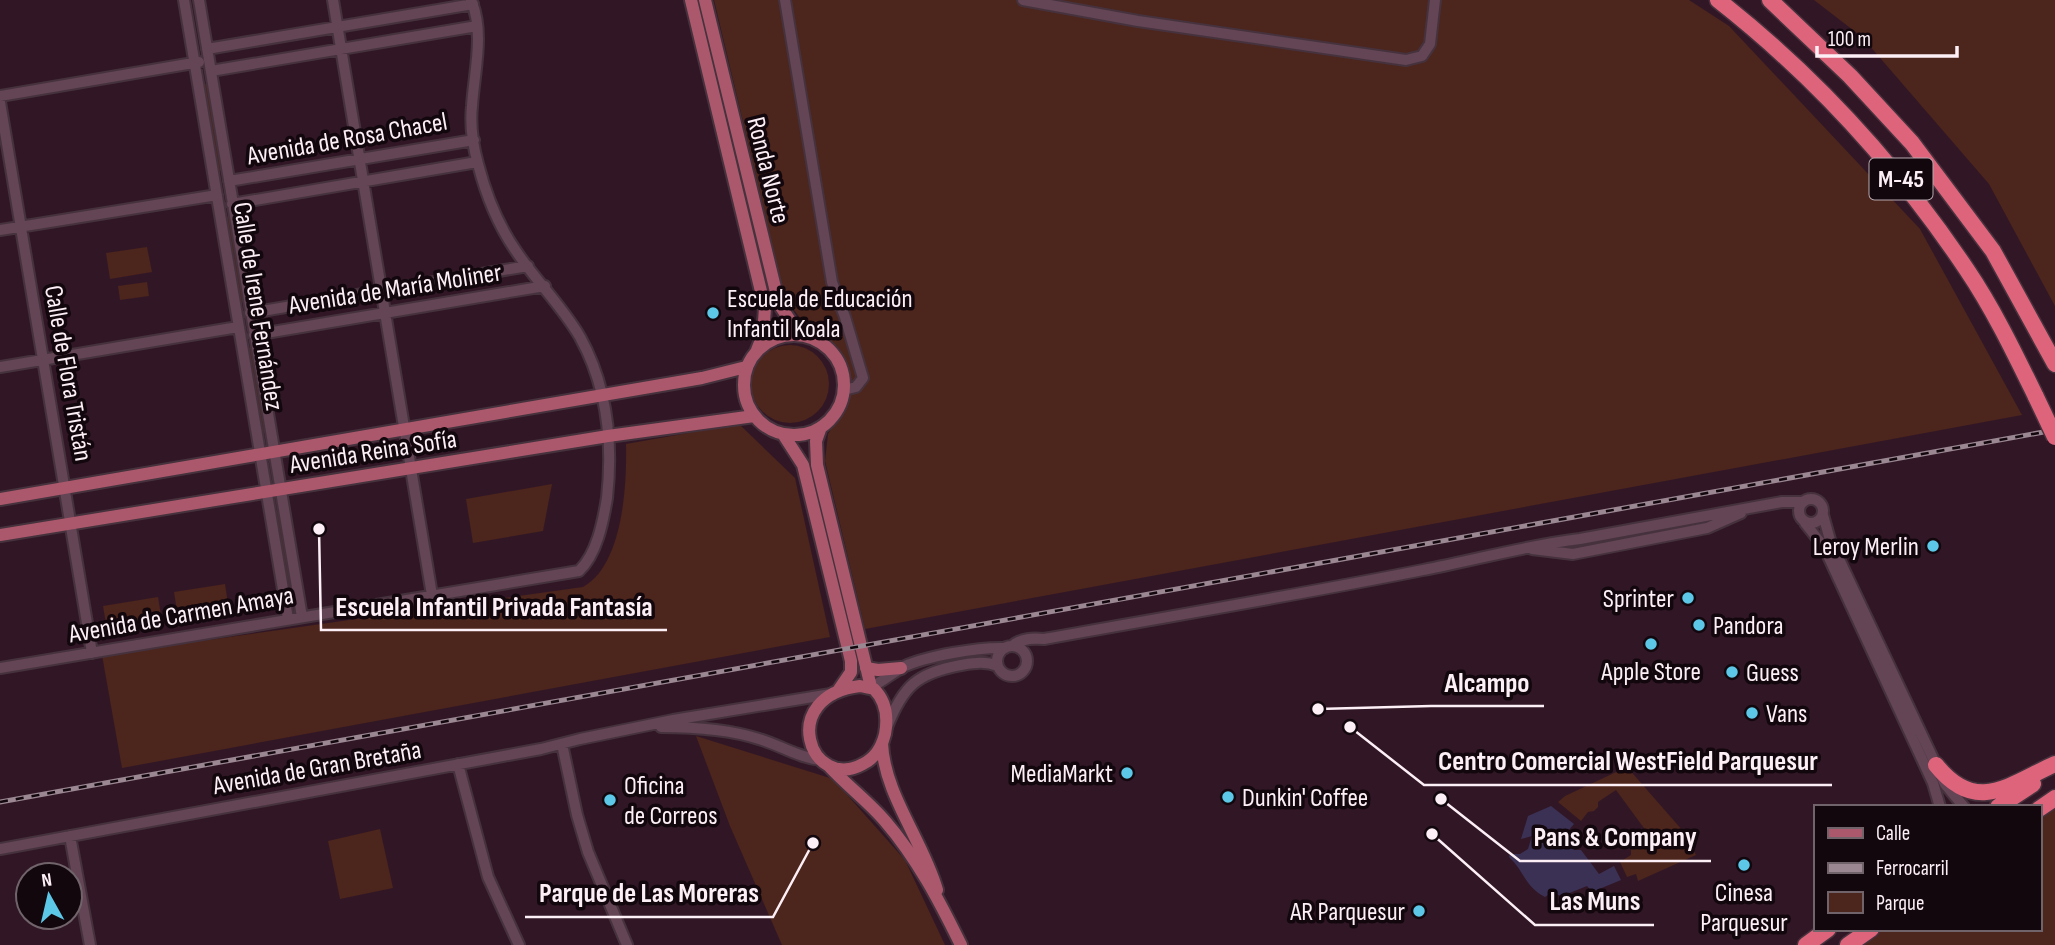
<svg xmlns="http://www.w3.org/2000/svg" width="2055" height="945" font-family="'Sofia Sans Condensed',sans-serif">
<rect width="100%" height="100%" fill="#311726"/>
<path fill="#4c251c" d="M714,0h975l40,26 191,203 102,186 -1157,214 -40,-168 3,-27 17,-27 6,-31 -13,-27 -10,-11 -25,-16 -18,-24z
M1814,0h241v306l-66,-122 -127,-147z
M203,84h4l16,86 -5,1z
M231,216l13,86 -4,1 -15,-86z
M147,247l5,25 -42,7 -4,-26z
M147,282l2,14 -29,4 -2,-14z
M751 384a39 39 0 1 1 78 0a39 39 0 1 1-78 0Z
M252,347l14,86 -4,1 -15,-86z
M739,424l56,54 35,159 -708,131 -20,-113 481,-68c40,-22 44,-102 43,-143z
M552,484l-9,47 -70,12 -7,-44z
M279,510l14,85 -4,1 -14,-85z
M225,584l4,26 -51,8 -4,-26z
M158,597l4,24 -55,9 -4,-24z
M696,736l137,43 72,81 40,85h-163l-52,-119z
M1627,767l56,64 13,24 -58,26 -2,-7 -9,3 -7,-15 11,-7v-7l18,-13 -33,-45 -18,12v5l-4,4 -6,1 -7,9 -23,-19 7,-6z
M2055,805v140h-197l23,-16h158v-113z
M380,829l13,59 -53,11 -12,-58z"/>
<path fill="#3b3155" d="M1551,806l23,18 -7,8 7,18h7l18,24 15,-8 7,14 -29,12 -5,-6 -25,10 -11,-3 -6,4c-20,-10 -20,-25 -36,-40l1,-3h10l8,-5 4,-13 -11,3 7,-23z"/>
<g fill="none" stroke-linecap="round" stroke-linejoin="round">
<defs>
<path id="minor" d="M184,0l104,619
M199,0l103,617
M333,0l99,595
M785,0l47,282 13,35 18,61 -7,9 -12,3
M1023,0l115,21 268,39 16,-4 8,-12 5,-44
M207,49l266,-45
M211,71l266,-45
M0,96l199,-34
M0,102l92,551
M229,181l245,-41
M232,204l245,-42
M0,230l217,-35
M250,313l278,-47
M254,335l291,-49
M0,367l238,-40
M1799 511a12 12 0 1 1 24 0a12 12 0 1 1-24 0Z
M1823,515l7,25 115,244 19,23
M1805,523l19,24 109,236 7,24
M1532,549l41,5 134,-26 34,-15
M1012,646c9,-8 21,-8 32,-7 127,-23 253,-44 379,-69 53,-10 105,-25 157,-31l202,-37h21
M997 661a15 15 0 1 1 30 0a15 15 0 1 1-30 0Z
M0,668l579,-97c18,-17 24,-49 28,-73 6,-55 0,-112 -27,-161 -18,-31 -44,-56 -64,-86 -18,-26 -30,-56 -38,-87 -5,-18 -8,-39 -6,-58 2,-33 13,-74 -1,-106
M871,687c11,-5 21,-14 32,-20 23,-11 76,-20 102,-19
M661,727c33,0 67,2 98,12 21,6 40,19 62,21
M887,727c16,-41 30,-54 74,-62 13,-2 24,-4 37,1
M562,744l15,71 11,37 39,93
M458,764l30,113 31,68
M70,836l20,109
M0,849l541,-100 39,-10 93,-19 158,-26"/>
<path id="major" d="M691,0l74,308 -2,27 -6,15
M705,0l74,304 14,21 19,13
M744 385a50 50 0 1 1 100 0a50 50 0 1 1-100 0Z
M821,427l-5,14 1,24 54,222
M783,434l20,31 48,196v11l-13,19
M0,499l702,-121 44,-11
M0,535l608,-99 146,-20
M866,668l12,2 23,-2
M860,686l14,3c12,12 14,29 11,45 -3,13 -10,24 -22,30 -53,29 -87,-68 -3,-78z
M882,743c2,51 41,98 55,147
M828,765c18,20 40,36 57,56 32,37 55,81 76,124"/>
<path id="highway" d="M1718,0c97,76 180,167 249,270 27,40 48,84 69,127
M1770,0l80,76 62,67 81,108 62,113
M1936,765c40,50 73,20 119,-1
M1998,807l35,-23
M2039,809l16,-11
M1806,945l22,-16
M1848,945l23,-16"/>
</defs>
<use href="#minor" stroke="#46323d" stroke-width="14"/>
<use href="#major" stroke="#46323d" stroke-width="16"/>
<use href="#highway" stroke="#46323d" stroke-width="19"/>
<use href="#minor" stroke="#634555" stroke-width="10"/>
<use href="#major" stroke="#ac586c" stroke-width="12"/>
<use href="#highway" stroke="#dd647b" stroke-width="16"/>
<defs>
<path id="rail" d="M0,802l2055,-372"/>
</defs>
<use href="#rail" stroke="#9b8792" stroke-width="5"/>
<use href="#rail" stroke="#12070d" stroke-width="2.5" stroke-dasharray="8" stroke-linecap="butt"/>
<defs>
<path id="highway-bridge" d="M2036,397l19,40"/>
</defs>
<use href="#highway-bridge" stroke="#46323d" stroke-width="19" stroke-linecap="butt"/>
<use href="#highway-bridge" stroke="#dd647b" stroke-width="16"/>
</g>
<g fill="#5dc7e8" stroke="#12070d" stroke-width="2.5">
<circle cx="713" cy="313" r="7"/>
<circle cx="1933" cy="546" r="7"/>
<circle cx="1688" cy="598" r="7"/>
<circle cx="1699" cy="625" r="7"/>
<circle cx="1651" cy="644" r="7"/>
<circle cx="1732" cy="672" r="7"/>
<circle cx="1752" cy="713" r="7"/>
<circle cx="1127" cy="773" r="7"/>
<circle cx="1228" cy="797" r="7"/>
<circle cx="610" cy="800" r="7"/>
<circle cx="1744" cy="865" r="7"/>
<circle cx="1419" cy="911" r="7"/>
</g>
<g text-anchor="middle" stroke-width="7" stroke-linejoin="round" paint-order="stroke">
<rect fill="#12070d" stroke="#b6a9b0" stroke-width="2" x="1869.5" y="158.5" width="63" height="41" rx="5"/>
<g font-size="24" font-weight="bold" fill="#fdeff6">
<text x="1901" y="187">M-45</text>
</g>
<g font-size="26" fill="#fdeff6" stroke="#12070d">
<text transform="translate(347 138) rotate(-10)" y="9">Avenida de Rosa Chacel</text>
<text transform="translate(769 170) rotate(76)" y="9">Ronda Norte</text>
<text transform="translate(395 288) rotate(-9)" y="9">Avenida de María Moliner</text>
<text transform="translate(259 306) rotate(81)" y="9">Calle de Irene Fernández</text>
<text transform="translate(69 373) rotate(80)" y="9">Calle de Flora Tristán</text>
<text transform="translate(373 451) rotate(-9)" y="9">Avenida Reina Sofía</text>
<text transform="translate(181 614) rotate(-10)" y="9">Avenida de Carmen Amaya</text>
<text transform="translate(317 767) rotate(-10)" y="9">Avenida de Gran Bretaña</text>
</g>
<g font-size="26" fill="#fdeff6" stroke="#12070d" text-anchor="start">
<text x="727" y="307">Escuela de Educación<tspan x="727" dy="30">Infantil Koala</tspan></text>
<text x="1919" y="555" text-anchor="end">Leroy Merlin</text>
<text x="1674" y="607" text-anchor="end">Sprinter</text>
<text x="1713" y="634">Pandora</text>
<text x="1651" y="680" text-anchor="middle">Apple Store</text>
<text x="1746" y="681">Guess</text>
<text x="1766" y="722">Vans</text>
<text x="1113" y="782" text-anchor="end">MediaMarkt</text>
<text x="624" y="794">Oficina<tspan x="624" dy="30">de Correos</tspan></text>
<text x="1242" y="806">Dunkin' Coffee</text>
<text x="1744" y="901" text-anchor="middle">Cinesa<tspan x="1744" dy="30">Parquesur</tspan></text>
<text x="1405" y="920" text-anchor="end">AR Parquesur</text>
</g>
</g>
<path fill="none" stroke="#fdeff6" stroke-width="2.5" d="M319 529L321 630H667M1318 709L1431 706H1544M1350 727L1424 785H1832M1441 799L1520 861H1711M813 843L773 917H525M1432 834L1535 925H1654"/>
<g fill="#fdeff6" stroke="#12070d" stroke-width="2.5">
<circle cx="319" cy="529" r="7"/>
<circle cx="1318" cy="709" r="7"/>
<circle cx="1350" cy="727" r="7"/>
<circle cx="1441" cy="799" r="7"/>
<circle cx="813" cy="843" r="7"/>
<circle cx="1432" cy="834" r="7"/>
</g>
<g font-size="28" text-anchor="middle" font-weight="bold" fill="#fdeff6" stroke="#12070d" stroke-width="7" stroke-linejoin="round" paint-order="stroke">
<text x="494" y="616">Escuela Infantil Privada Fantasía</text>
<text x="1487" y="692">Alcampo</text>
<text x="1628" y="770">Centro Comercial WestField Parquesur</text>
<text x="1615" y="846">Pans &amp; Company</text>
<text x="649" y="902">Parque de Las Moreras</text>
<text x="1595" y="910">Las Muns</text>
</g>
<rect x="1814" y="805" width="228" height="126" fill="#12070d" stroke="#70646a" stroke-width="2"/>
<rect x="1828" y="828" width="35" height="10" fill="#ac586c" stroke="#70646a" stroke-width="2"/>
<text x="1876" y="840" font-size="21" fill="#fdeff6">Calle</text>
<rect x="1828" y="863" width="35" height="10" fill="#9b8792" stroke="#70646a" stroke-width="2"/>
<text x="1876" y="875" font-size="21" fill="#fdeff6">Ferrocarril</text>
<rect x="1828" y="892" width="35" height="21" fill="#4c251c" stroke="#70646a" stroke-width="2"/>
<text x="1876" y="910" font-size="21" fill="#fdeff6">Parque</text>
<g transform="translate(49 896) rotate(352)"><circle r="33" fill="#12070d" stroke="#70646a" stroke-width="2"/>
<path d="M0-5L12 26L0 18L-12 26Z" fill="#5dc7e8"/>
<text y="-10" font-size="19" font-weight="bold" text-anchor="middle" fill="#fdeff6">N</text>
</g>
<path d="M1817 46v10h140v-10" fill="none" stroke="#fdeff6" stroke-width="3.5"/>
<text x="1828" y="46" font-size="21" fill="#fdeff6" stroke="#12070d" stroke-width="5" paint-order="stroke">100 m</text>
</svg>
